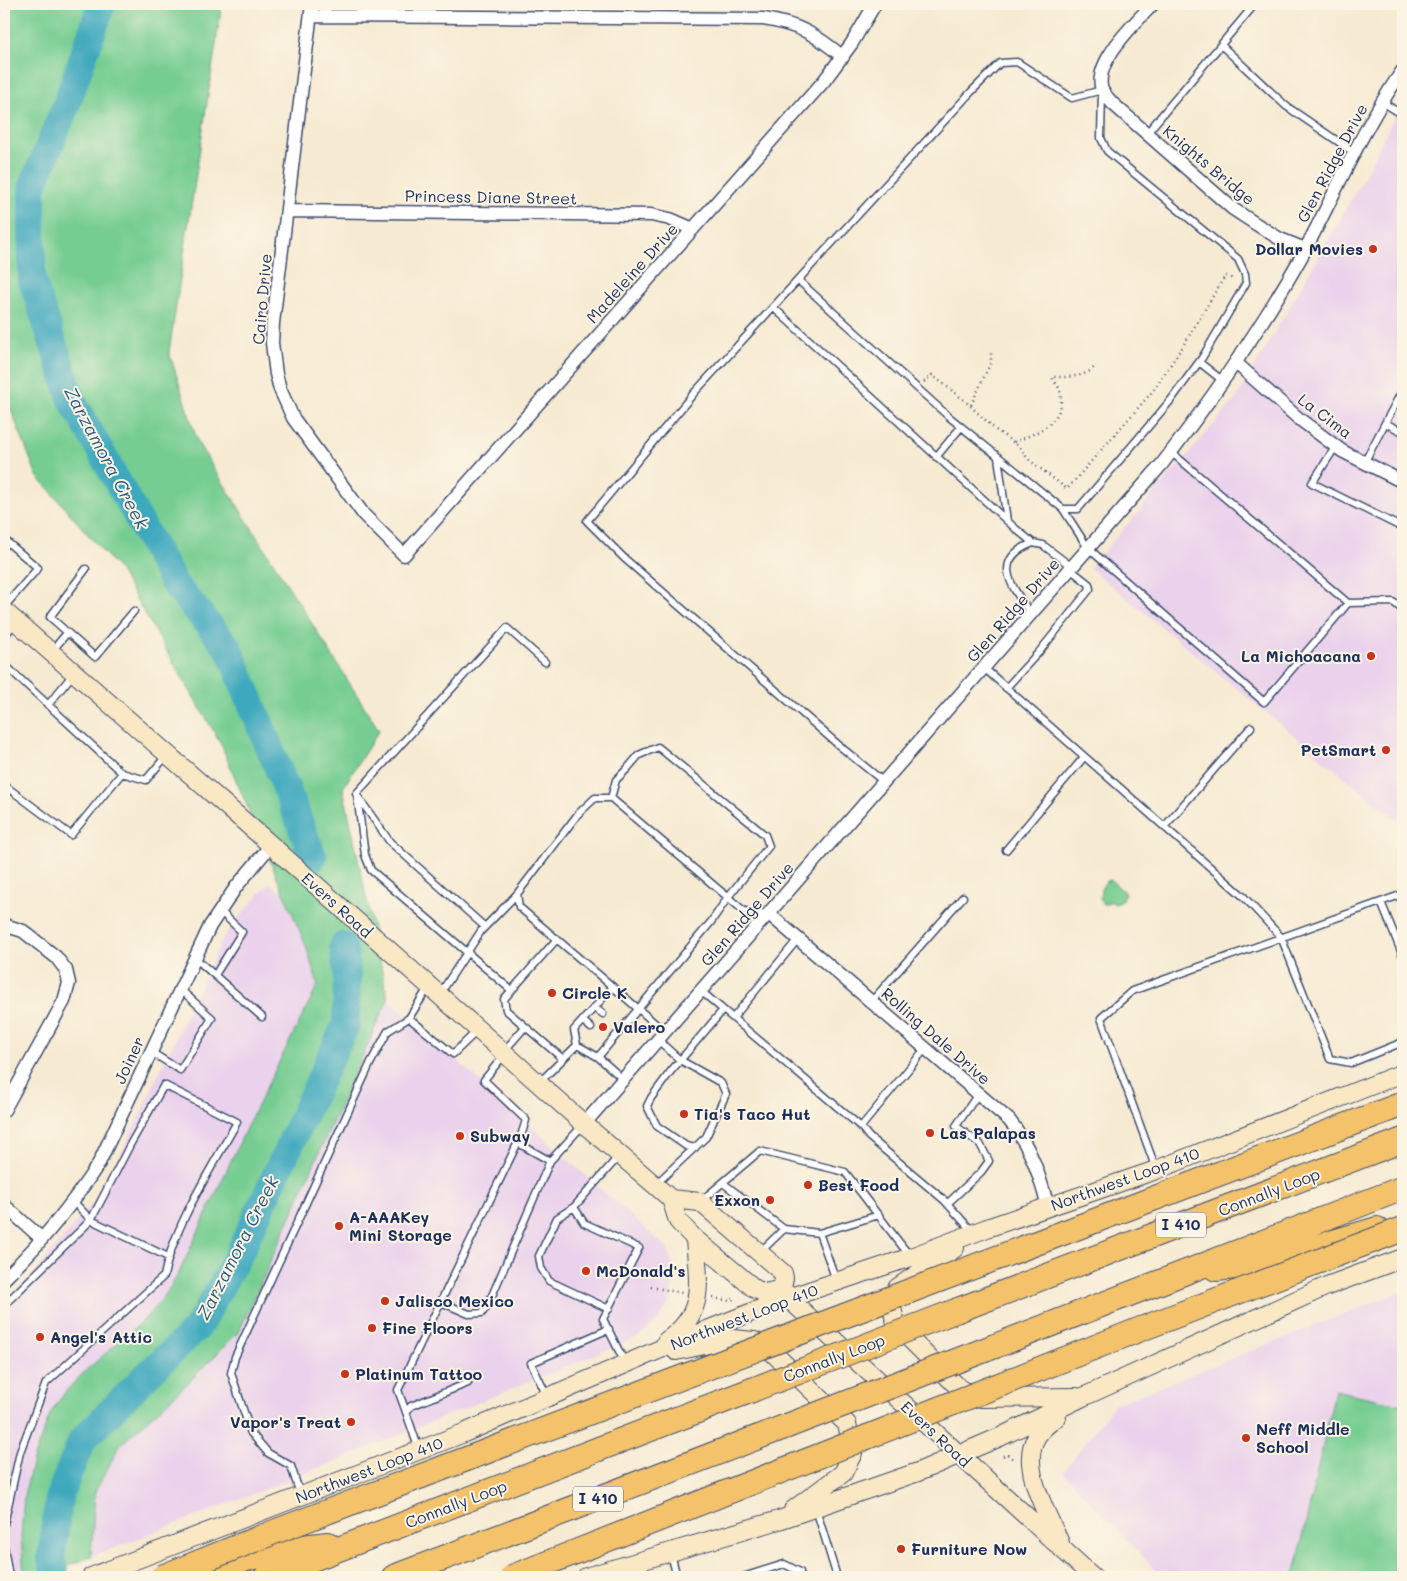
<svg xmlns="http://www.w3.org/2000/svg" width="1407" height="1581" font-family="Mali,sans-serif">
<rect width="100%" height="100%" fill="#fcf5e5"/>
<filter id="ink" filterUnits="userSpaceOnUse"><feTurbulence type="fractalNoise" baseFrequency=".02" numOctaves="2"/><feDisplacementMap in="SourceGraphic" scale="10" xChannelSelector="R" yChannelSelector="G"/><feConvolveMatrix kernelMatrix="1 2 1 2 8 2 1 2 1" color-interpolation-filters="sRGB"/></filter>
<filter id="wash" filterUnits="userSpaceOnUse"><feTurbulence type="fractalNoise" baseFrequency=".0096" numOctaves="4" result="noise"/><feDisplacementMap in="SourceGraphic" scale="20" xChannelSelector="R" yChannelSelector="G"/><feGaussianBlur stdDeviation="1.12" result="paint"/><feColorMatrix in="noise" values="0 0 0 0 0 0 0 0 0 0 0 0 0 0 0 0 0 1.4 0 .05"/><feComposite in="paint" operator="in"/></filter>
<g filter="url(#wash)">
<rect width="100%" height="100%" fill="#f6ead2"/>
<path fill="#ead1ec" d="M1403,100v725l-313,-257 146,-169 126,-218z
M270,883l13,10 23,53 12,39 -68,135 -72,155 -15,23 -20,23 -60,52 -32,39 -17,45 -10,38 -3,41 3,41h-20v-274l29,-29 64,-77 23,-41 102,-216 12,-17z
M388,999l280,250 5,17 1,15 -5,22 -10,17 -19,16 -309,127 -240,94 4,-65 25,-47 67,-61 52,-52z
M1403,1291v286h-241l-99,-105 51,-67z"/>
<path fill="#76cd92" stroke="#487e78" d="M5,4h217l-53,348 29,91 181,287 -36,58 45,211 -149,333 -52,52 -67,61 -25,47 -4,65 -53,20h-14l-3,-41 3,-41 10,-38 17,-45 15,-21 17,-18 60,-52 20,-23 15,-23 72,-155 68,-135 -12,-39 -86,-204 -101,-172 -82,-94 -33,-84z
M1111,880l14,13 -4,9 -6,2 -5,-3 -2,3h-5l-3,-4 1,-11 5,-8z
M1335,1390l68,15v156l-3,16h-106z"/>
<g fill="none" stroke-linecap="round" stroke-linejoin="round">
<path stroke="#3ea8be" stroke-width="28" d="M102,4l-36,101 -34,83v92l40,120 103,185 54,64 58,141 26,67
M55,1572l-4,-13 8,-62 23,-57 64,-64 52,-49 41,-73 107,-230 1,-52 -4,-26"/>
</g>
</g>
<g filter="url(#ink)">
<g fill="none" stroke-linecap="round" stroke-linejoin="round">
<defs>
<path id="service" d="M1221,45l65,61 69,47
M1382,102l21,13
M1147,133l108,-129
M799,281l149,135 115,93h15l93,-109 31,-42 44,-75 -1,-9 -7,-15 -131,-108 -6,-13 1,-48 -30,8 -55,-36 -17,1 -29,29 -277,301 -107,128 37,37 218,190 42,34
M774,308l242,221 17,14 10,2 29,22
M1199,362l24,19
M1385,423l18,9
M1336,446l-24,37 91,45
M1171,452l177,151
M936,457l25,-30
M998,457l9,64
M1364,463l39,-74
M1063,509l25,39 176,154 84,-99 45,-1 10,8
M86,569l-36,48 45,40 39,-46
M4,607l34,-39 -32,-27
M1031,614c-18,-26 -42,-54 2,-71
M4,637l11,-15
M52,651l15,-18
M4,664l118,109
M984,668l260,229 37,40 49,122 21,4 52,-21
M1006,688l33,-36 51,-63 -1,-5 -19,-15
M48,705l26,-32
M4,785l67,50 51,-62 24,7 21,-25
M357,795l8,60 6,15 140,120
M611,798l133,113 24,3
M1164,827l87,-100
M1006,850l78,-93
M1381,902l22,54
M485,927l-95,-85 -34,-48 151,-166 38,34
M557,939l-53,60 2,11 57,49
M195,958l67,59
M215,975l27,-43 -22,-21
M613,987l52,45
M701,991l160,136
M440,994l41,-63 36,-37 61,-80 17,-16h16l5,-18 11,-11 12,-14 19,-8 107,88 4,11 -41,51 -17,25 -113,135 -21,-12 -3,-15 39,-43 -94,-80 -2,-13
M871,1002l92,-105
M595,1008l8,6
M409,1018l44,36 25,-24
M733,1018l65,-79
M583,1021l8,7
M925,1049l-64,78 8,10 75,63 28,31
M504,1051l21,-24
M151,1052l29,18 32,-52 -32,-29
M598,1057l25,22
M539,1083l38,-38
M695,1148l-9,-2 -29,-20 -10,-20 4,-8 20,-27 52,-61
M619,1156l-45,51 10,16 55,25 -36,71 22,44
M550,1161l33,-36
M1156,1169l-55,-151 31,-27 271,-97
M723,1183l61,46
M656,1184l50,-47 20,-43 -5,-11 -41,-23 -22,-20
M73,1201l18,19 77,37
M701,1201l59,-50 85,21 64,83
M948,1203l33,-31 8,-11 -9,-17 -24,-18 22,-32
M574,1207l-17,11 -18,38 2,12 8,13 60,28
M819,1233l60,-18
M760,1252l24,-23 35,4 17,47
M441,1302l28,12 13,-1 6,-8 62,-144 -32,-18
M4,1305l87,-85 40,-77 33,-58 73,37c-25,46 -63,103 -73,154l-118,107 -26,69 -16,72
M547,1396l-16,-33 78,-34
M406,1412l-8,-22 123,-254 5,-16 -42,-40 20,-25
M419,1450l-13,-38 5,-6 57,-23
M300,1494l-9,-28 -23,-13 -17,-20 -20,-60 4,-16 136,-295 17,-31 21,-13 19,-30
M816,1509l21,68
M4,1547l5,30
M671,1554l6,23
M743,1577l41,-13 16,8 1,5"/>
<path id="minor" d="M312,4l-39,319 -1,20 4,31 4,15 13,29 71,97 40,40 420,-474 28,-38 23,-39
M1153,4c-17,18 -61,59 -51,86 2,4 7,9 10,13l121,106 23,15 24,15 25,10
M311,16l453,3c36,6 51,15 79,38
M287,211l364,4 19,4 23,10
M1236,363l62,55 44,33 61,31
M769,914l240,206c22,27 30,54 39,87
M4,925l19,6 33,26 10,13 3,13 -5,18 -60,109
M584,1124l578,-660c52,-68 101,-138 143,-214 32,-60 59,-125 98,-180
M4,1205l38,34
M4,1279c36,-35 68,-74 95,-116l111,-237 26,-39 35,-42"/>
<path id="secondary" d="M4,611l267,234 313,279 87,75 7,22 17,18 60,50 10,4 17,-4
M671,1199l29,3 83,71 1,5 -2,11 6,9 305,279
M955,1248l-58,40 -7,14 7,24 63,63 21,9 96,-1
M666,1341c41,-27 32,-60 29,-102
M676,1351l57,-12 21,2 14,7 79,76 6,29 -10,20 -50,37
M1057,1417c-7,5 -15,11 -20,19 -19,29 11,79 23,107
M91,1577l373,-144 220,-94 104,-41 123,-41 76,-29 169,-58 247,-97
M586,1577l193,-57 139,-48 82,-35 83,-40 244,-111 76,-28"/>
<path id="motorway" d="M1216,1269l40,-4 121,-36
M958,1310l445,-170
M995,1346l408,-158
M187,1577l90,-27 51,-6
M266,1577l486,-187
M394,1577l393,-151"/>
</defs>
<use href="#service" stroke="#3c4b6f" stroke-width="9"/>
<use href="#minor" stroke="#3c4b6f" stroke-width="15"/>
<use href="#secondary" stroke="#3c4b6f" stroke-width="20"/>
<use href="#motorway" stroke="#3c4b6f" stroke-width="26"/>
<path stroke="#3c4b6f" stroke-width="2.5" stroke-dasharray="1 4" stroke-linecap="butt" d="M924,382l8,-7 32,25 33,31 23,16 8,12 39,30 86,-98 30,-45 42,-70 9,3
M971,405l20,-43v-10
M1014,442c23,-9 53,-20 46,-51 -1,-5 -6,-9 -8,-14 12,0 35,1 43,-11
M651,1287l31,6
M713,1298l17,3 5,-3
M1003,1456l4,-2 7,6"/>
<use href="#service" stroke="#fff" stroke-width="6"/>
<use href="#minor" stroke="#fff" stroke-width="12"/>
<use href="#secondary" stroke="#fae7c3" stroke-width="18"/>
<use href="#motorway" stroke="#f3c26a" stroke-width="24"/>
<defs>
<path id="motorway-bridge" d="M752,1390l206,-80
M787,1426l208,-80
M162,1577l112,-45 1129,-428
M512,1577l629,-248 262,-100"/>
</defs>
<use href="#motorway-bridge" stroke="#3c4b6f" stroke-width="26" stroke-linecap="butt"/>
<use href="#motorway-bridge" stroke="#f3c26a" stroke-width="24"/>
</g>
</g>
<g fill="#c8321e" stroke="#fcf5e5" stroke-width="2">
<circle cx="1373" cy="249" r="5"/>
<circle cx="1371" cy="656" r="5"/>
<circle cx="1386" cy="750" r="5"/>
<circle cx="552" cy="993" r="5"/>
<circle cx="603" cy="1027" r="5"/>
<circle cx="684" cy="1114" r="5"/>
<circle cx="930" cy="1133" r="5"/>
<circle cx="460" cy="1136" r="5"/>
<circle cx="808" cy="1185" r="5"/>
<circle cx="770" cy="1200" r="5"/>
<circle cx="339" cy="1226" r="5"/>
<circle cx="586" cy="1271" r="5"/>
<circle cx="385" cy="1301" r="5"/>
<circle cx="372" cy="1328" r="5"/>
<circle cx="40" cy="1337" r="5"/>
<circle cx="345" cy="1374" r="5"/>
<circle cx="351" cy="1422" r="5"/>
<circle cx="1246" cy="1438" r="5"/>
<circle cx="901" cy="1549" r="5"/>
</g>
<g text-anchor="middle" stroke-width="4" stroke-linejoin="round" paint-order="stroke">
<g fill="#fcf5e5" stroke="#5e6a86" stroke-width="1">
<rect x="1156" y="1212.5" width="50" height="25" rx="4"/>
<rect x="573" y="1486.5" width="50" height="25" rx="4"/>
</g>
<g font-size="15" font-weight="bold" fill="#1b2f5e">
<text x="1181" y="1230">I 410</text>
<text x="598" y="1504">I 410</text>
</g>
<g font-size="16" fill="#1b2f5e" stroke="#fcf5e5">
<text transform="translate(1332 163) rotate(-62)" y="6">Glen Ridge Drive</text>
<text transform="translate(1209 165) rotate(40)" y="6">Knights Bridge</text>
<text transform="translate(491 197) rotate(1)" y="6">Princess Diane Street</text>
<text transform="translate(632 273) rotate(-48)" y="6">Madeleine Drive</text>
<text transform="translate(262 299) rotate(-85)" y="6">Cairo Drive</text>
<text transform="translate(1325 416) rotate(37)" y="6">La Cima</text>
<text transform="translate(1013 610) rotate(-49)" y="6">Glen Ridge Drive</text>
<text transform="translate(337 905) rotate(42)" y="6">Evers Road</text>
<text transform="translate(747 914) rotate(-49)" y="6">Glen Ridge Drive</text>
<text transform="translate(936 1036) rotate(41)" y="6">Rolling Dale Drive</text>
<text transform="translate(129 1060) rotate(-65)" y="6">Joiner</text>
<text transform="translate(1125 1179) rotate(-20)" y="6">Northwest Loop 410</text>
<text transform="translate(1269 1192) rotate(-21)" y="6">Connally Loop</text>
<text transform="translate(744 1317) rotate(-21)" y="6">Northwest Loop 410</text>
<text transform="translate(834 1358) rotate(-21)" y="6">Connally Loop</text>
<text transform="translate(936 1434) rotate(43)" y="6">Evers Road</text>
<text transform="translate(369 1470) rotate(-21)" y="6">Northwest Loop 410</text>
<text transform="translate(456 1504) rotate(-21)" y="6">Connally Loop</text>
</g>
<g font-size="16" font-weight="bold" fill="#1b2f5e" stroke="#fcf5e5" text-anchor="start">
<text x="1363" y="255" text-anchor="end">Dollar Movies</text>
<text x="1361" y="662" text-anchor="end">La Michoacana</text>
<text x="1376" y="756" text-anchor="end">PetSmart</text>
<text x="562" y="999">Circle K</text>
<text x="613" y="1033">Valero</text>
<text x="694" y="1120">Tia's Taco Hut</text>
<text x="940" y="1139">Las Palapas</text>
<text x="470" y="1142">Subway</text>
<text x="818" y="1191">Best Food</text>
<text x="760" y="1206" text-anchor="end">Exxon</text>
<text x="349" y="1223">A-AAAKey<tspan x="349" dy="18">Mini Storage</tspan></text>
<text x="596" y="1277">McDonald's</text>
<text x="395" y="1307">Jalisco Mexico</text>
<text x="382" y="1334">Fine Floors</text>
<text x="50" y="1343">Angel's Attic</text>
<text x="355" y="1380">Platinum Tattoo</text>
<text x="341" y="1428" text-anchor="end">Vapor's Treat</text>
<text x="1256" y="1435">Neff Middle<tspan x="1256" dy="18">School</tspan></text>
<text x="911" y="1555">Furniture Now</text>
</g>
<g font-size="18" font-style="italic" fill="#275980" stroke="#fcf5e5">
<text transform="translate(106 458) rotate(62)" y="6">Zarzamora Creek</text>
<text transform="translate(238 1248) rotate(-63)" y="6">Zarzamora Creek</text>
</g>
</g>
<rect width="1407" height="1581" fill="none" stroke="#fcf5e5" stroke-width="20"/>
</svg>
